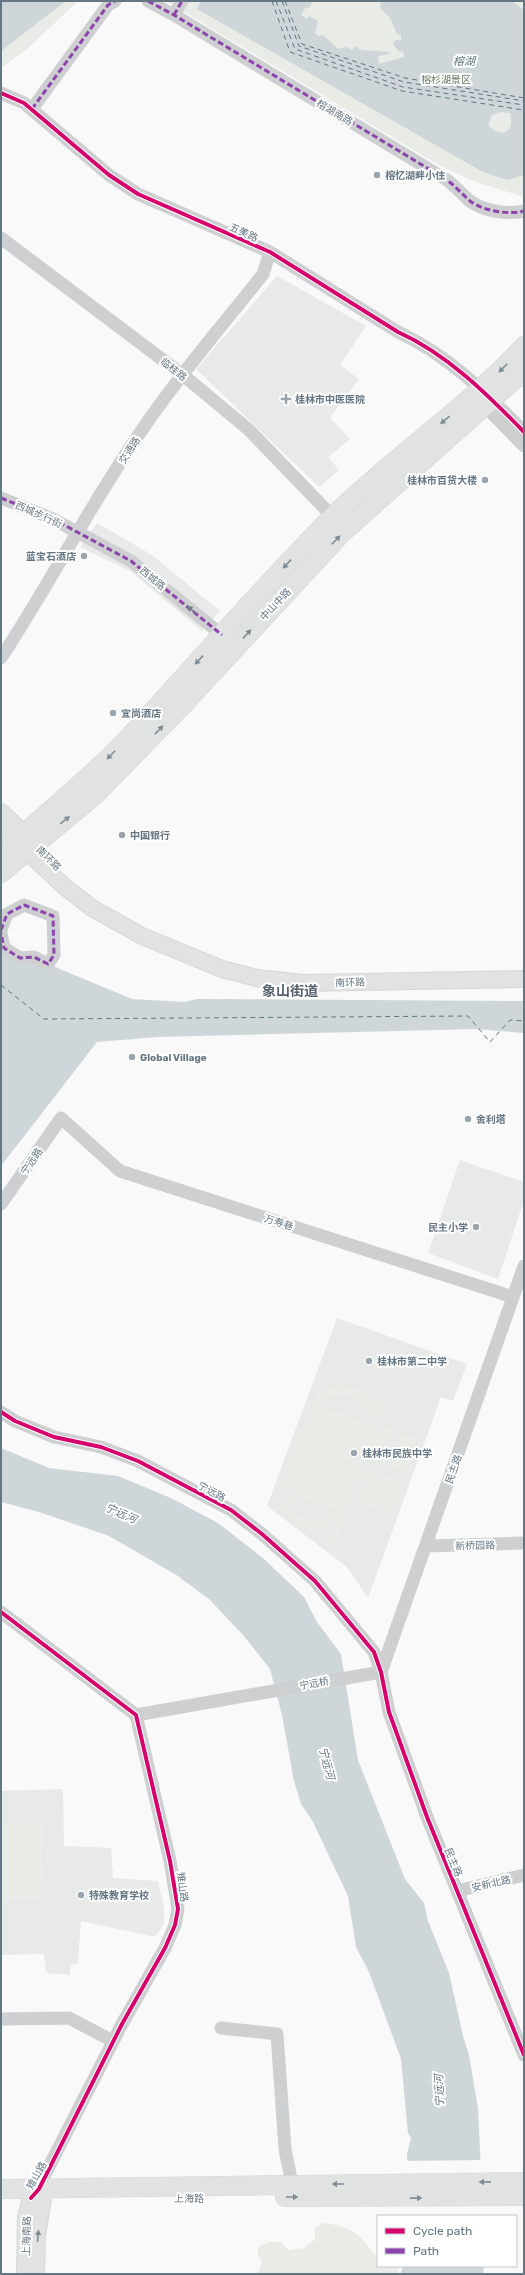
<svg xmlns="http://www.w3.org/2000/svg" width="525" height="2275" font-family="Rubik,'Noto Sans SC',sans-serif">
<rect width="100%" height="100%" fill="#f9f9f9"/>
<path fill="#e8e9e9" d="M277,276l89,50 -26,39 19,14 -29,39 20,21 -22,18 11,13 -20,17 -123,-118z
M97,523l55,32 68,56 -18,20 -72,-60 -50,-24z
M460,1160l64,22v18l-26,79 -70,-26z
M337,1318l130,46 -14,37 -12,-4 -73,201 -21,-31 -80,-61z
M63,1789l1,57 47,2 2,30 45,3 6,27v16l-9,13 -74,-16 -3,43 -8,1v10l-24,-2 -2,-19 -43,1v-164z"/>
<path fill="#e8ebe6" fill-rule="evenodd" d="M1,1h77l-51,48 -26,19z
M166,1h358v196l-54,-17 -35,-17z
M340,1385c17,1 26,7 35,22l5,-13 8,3 -54,148 -9,-4 6,-15c-5,1 -11,3 -18,3 -25,0 -36,-21 -32,-43l29,-81 13,-15zM341,1394c14,1 32,12 27,29l-47,-17 10,-9zM289,1494l46,16v1c-17,20 -46,9 -46,-17z
M381,1425l20,7 -13,35 -19,-7z
M402,1433l19,6 -12,35 -20,-7z
M366,1468l20,7 -12,34 12,-34 19,7 -12,34 -39,-14z
M42,1823l1,77h-42v-76z
M325,2223c23,4 29,6 44,24 5,7 9,10 9,19h22l-2,8h-143l4,-3 3,-9 -4,-8v-7l11,-5h12l7,8 16,-2 11,-9v-12z"/>
<path fill="#ced6d9" fill-rule="evenodd" d="M1,1h65l-65,50z
M201,1h112l-4,7 -3,-1 -5,8 6,4 2,-3 9,5 -3,12 3,3 5,-1 15,14 9,-2 5,3 4,-4 5,4 28,2v2l-11,2 1,8 25,-7 -1,-6 -4,1 -6,-8 2,-4h6v-5l-4,-1 -7,-16 -10,-11 1,-6h131l12,9v165l-17,5 -24,-8 -286,-163zM500,112l10,1c2,10 3,15 -6,20l-9,-2 -7,-5 4,-11z
M1,948l47,16 84,35 52,3 13,-3 327,2v32l-48,-4 -318,8 -61,5 -96,124z
M1,1448l48,20 69,8 53,22 47,25 46,36 40,38 13,25 24,32 17,106 47,119 19,24 4,18 21,52 14,63 6,19 9,53 5,108h-73l-3,-62 4,-16 -3,-5 -7,-74 -32,-87 -13,-25 -8,-51 -36,-76 -11,-16 -7,-23 -12,-66 -12,-46 -27,-34 -33,-35 -32,-24 -69,-40 -70,-24 -38,-10z
M402,2266h82l-1,8h-82z"/>
<path fill="#f9f9f9" d="M483,2160l2,56h-77l-3,-55z"/>
<g fill="none" stroke-linecap="round" stroke-linejoin="round">
<path stroke="#60757c" stroke-width="1" stroke-dasharray="5 4" stroke-linecap="butt" d="M272,1l18,51 112,39 122,19
M276,1l19,48 108,38 121,18
M282,1l17,45 105,36 120,19
M285,1l17,43 103,34 119,20
M1,985l43,34 424,-3 22,26 20,-22 14,1"/>
<defs>
<path id="major" d="M1,812l20,19
M1,827l64,60 27,21 50,28 80,33 35,9 47,5 220,-4
M25,2274l1,-57 5,-19
M36,2274l1,-38 6,-38"/>
<path id="highway" d="M1,856c41,-41 87,-75 127,-118 68,-73 133,-150 204,-221 62,-60 133,-108 192,-171
M1,873l94,-78 88,-90 159,-172 182,-162
M1,2189l523,-7
M285,2197l239,-1"/>
</defs>
<use href="#major" stroke="#d5d6d7" stroke-width="18"/>
<use href="#highway" stroke="#d5d6d6" stroke-width="20"/>
<path stroke="#cecfd0" stroke-width="13" d="M148,1l26,14 273,165c8,6 15,14 23,21 13,10 38,14 54,10
M174,15l8,-14
M1,93l23,10 85,72 29,19 132,58 128,80c49,22 89,62 126,100
M32,109l76,-104 7,-4
M1,238l182,137 65,54 85,88
M479,400l45,46
M1,498l52,21 78,42 91,74
M1,658c50,-76 91,-157 143,-231 36,-53 79,-102 119,-153l7,-22
M1,930l6,-16 17,-9 29,11 1,39 -6,9 -14,-7 -14,1 -16,-10 -3,-15
M1,1204l60,-86 59,53 393,126
M1,1412l14,9 39,16 47,10 37,14 93,49 31,24 53,47 59,71 7,20 8,40 38,105 97,238
M426,1546l98,-3
M1,1612l135,103 34,146 8,48 -3,16 -10,23 -43,76 -87,170
M381,1672l143,-406
M136,1715l245,-43
M457,1891l67,-16
M1,2019l68,-1 44,23
M221,2028l56,6 8,115 7,35"/>
<use href="#major" stroke="#e1e2e2" stroke-width="16"/>
<use href="#highway" stroke="#e1e2e2" stroke-width="19"/>
<path stroke="#8e44ad" stroke-width="3" stroke-dasharray="6 3" stroke-linecap="butt" d="M148,1l26,14 273,165c8,6 15,14 23,21 13,10 38,14 54,10
M174,15l8,-14
M32,109l76,-104 7,-4
M1,498l52,21 78,42 91,74
M1,930l6,-16 17,-9 29,11 1,39 -6,9 -14,-7 -14,1 -16,-10 -3,-15"/>
<defs>
<path id="cycleway" d="M1,93l23,10 85,72 29,19 132,58 128,80c49,22 89,62 126,100
M1,1412l14,9 39,16 47,10 37,14 93,49 31,24 53,47 59,71 7,20 8,40 38,105 97,238
M1,1612l135,103 34,146 8,48 -3,16 -10,23 -43,76 -83,165 -8,9"/>
</defs>
<use href="#cycleway" stroke="#fff" stroke-width="6"/>
<use href="#cycleway" stroke="#d6006c" stroke-width="4"/>
</g>
<defs><path id="oneway-solid" d="M-6-.8H1V-3.2L6.5 0L1 3.2V.8H-6Z"/></defs>
<g fill="#7e8c96">
<use href="#oneway-solid" transform="translate(503 368) rotate(134)"/>
<use href="#oneway-solid" transform="translate(445 420) rotate(140)"/>
<use href="#oneway-solid" transform="translate(336 540) rotate(-46)"/>
<use href="#oneway-solid" transform="translate(287 564) rotate(133)"/>
<use href="#oneway-solid" transform="translate(247 634) rotate(-47)"/>
<use href="#oneway-solid" transform="translate(199 660) rotate(133)"/>
<use href="#oneway-solid" transform="translate(159 730) rotate(-46)"/>
<use href="#oneway-solid" transform="translate(111 755) rotate(135)"/>
<use href="#oneway-solid" transform="translate(65 820) rotate(-39)"/>
<use href="#oneway-solid" transform="translate(485 2182) rotate(179)"/>
<use href="#oneway-solid" transform="translate(338 2184) rotate(180)"/>
<use href="#oneway-solid" transform="translate(292 2197)"/>
<use href="#oneway-solid" transform="translate(416 2198) rotate(-1)"/>
<use href="#oneway-solid" transform="translate(38 2236) rotate(-85)"/>
</g>
<use fill="#707f8b" href="#oneway-solid" transform="translate(192 610) rotate(-140)"/>
<g fill="#99a4ac" stroke="#fff" stroke-width="1.5">
<circle cx="377" cy="175" r="4"/>
<path d="M284 393h4v4h4v4h-4v4h-4v-4h-4v-4h4z"/>
<circle cx="485" cy="480" r="4"/>
<circle cx="84" cy="556" r="4"/>
<circle cx="113" cy="713" r="4"/>
<circle cx="122" cy="835" r="4"/>
<circle cx="132" cy="1057" r="4"/>
<circle cx="468" cy="1119" r="4"/>
<circle cx="476" cy="1227" r="4"/>
<circle cx="369" cy="1361" r="4"/>
<circle cx="354" cy="1453" r="4"/>
<circle cx="81" cy="1895" r="4"/>
</g>
<g text-anchor="middle" stroke-width="4" stroke-linejoin="round" paint-order="stroke">
<g font-size="10" fill="#687a64" stroke="#fff">
<text x="446" y="83">榕杉湖景区</text>
</g>
<g font-size="10" fill="#657683" stroke="#fff">
<text transform="translate(335 112) rotate(31)" y="4">榕湖南路</text>
<text transform="translate(244 232) rotate(24)" y="4">五美路</text>
<text transform="translate(174 369) rotate(38)" y="4">临桂路</text>
<text transform="translate(129 450) rotate(-57)" y="4">交通路</text>
<text transform="translate(39 514) rotate(24)" y="4">西城步行街</text>
<text transform="translate(153 578) rotate(39)" y="4">西城路</text>
<text transform="translate(275 604) rotate(-47)" y="4">中山中路</text>
<text transform="translate(49 858) rotate(45)" y="4">南环路</text>
<text transform="translate(350 982) rotate(-2)" y="4">南环路</text>
<text transform="translate(31 1161) rotate(-55)" y="4">宁远路</text>
<text transform="translate(279 1222) rotate(18)" y="4">万寿巷</text>
<text transform="translate(453 1469) rotate(-71)" y="4">民主路</text>
<text transform="translate(212 1491) rotate(28)" y="4">宁远路</text>
<text transform="translate(475 1545) rotate(-2)" y="4">新桥园路</text>
<text transform="translate(314 1683) rotate(-10)" y="4">宁远桥</text>
<text transform="translate(454 1862) rotate(67)" y="4">民主路</text>
<text transform="translate(491 1883) rotate(-13)" y="4">安新北路</text>
<text transform="translate(183 1887) rotate(82)" y="4">雉山路</text>
<text transform="translate(36 2175) rotate(-60)" y="4">雉山路</text>
<text x="189" y="2202">上海路</text>
<text transform="translate(26 2236) rotate(-88)" y="4">上海南路</text>
</g>
<g font-size="10" font-weight="bold" fill="#657683" stroke="#fff" text-anchor="start">
<text x="385" y="179">榕忆湖畔小住</text>
<text x="295" y="403">桂林市中医医院</text>
<text x="477" y="484" text-anchor="end">桂林市百货大楼</text>
<text x="76" y="560" text-anchor="end">蓝宝石酒店</text>
<text x="121" y="717">宜尚酒店</text>
<text x="130" y="839">中国银行</text>
<text x="140" y="1061">Global Village</text>
<text x="476" y="1123">舍利塔</text>
<text x="468" y="1231" text-anchor="end">民主小学</text>
<text x="377" y="1365">桂林市第二中学</text>
<text x="362" y="1457">桂林市民族中学</text>
<text x="89" y="1899">特殊教育学校</text>
</g>
<g font-size="11" font-style="italic" fill="#60757c" stroke="#fff">
<text x="464" y="65">榕湖</text>
<text transform="translate(121 1513) rotate(24)" y="4">宁远河</text>
<text transform="translate(327 1763) rotate(76)" y="4">宁远河</text>
<text transform="translate(439 2091) rotate(-92)" y="4">宁远河</text>
</g>
<g font-size="14" font-weight="bold" fill="#57646e" stroke="#fff">
<text x="290" y="996">象山街道</text>
</g>
</g>
<rect width="525" height="2275" fill="none" stroke="#657683" stroke-width="4"/>
<rect x="377" y="2215" width="140" height="52" fill="#ffffff" stroke="#c1c8cd"/>
<rect x="385" y="2228" width="20" height="6" fill="#d6006c" stroke="#c1c8cd"/>
<text x="413" y="2235" font-size="12" fill="#657683">Cycle path</text>
<rect x="385" y="2248" width="20" height="6" fill="#8e44ad" stroke="#c1c8cd"/>
<text x="413" y="2255" font-size="12" fill="#657683">Path</text>
</svg>
